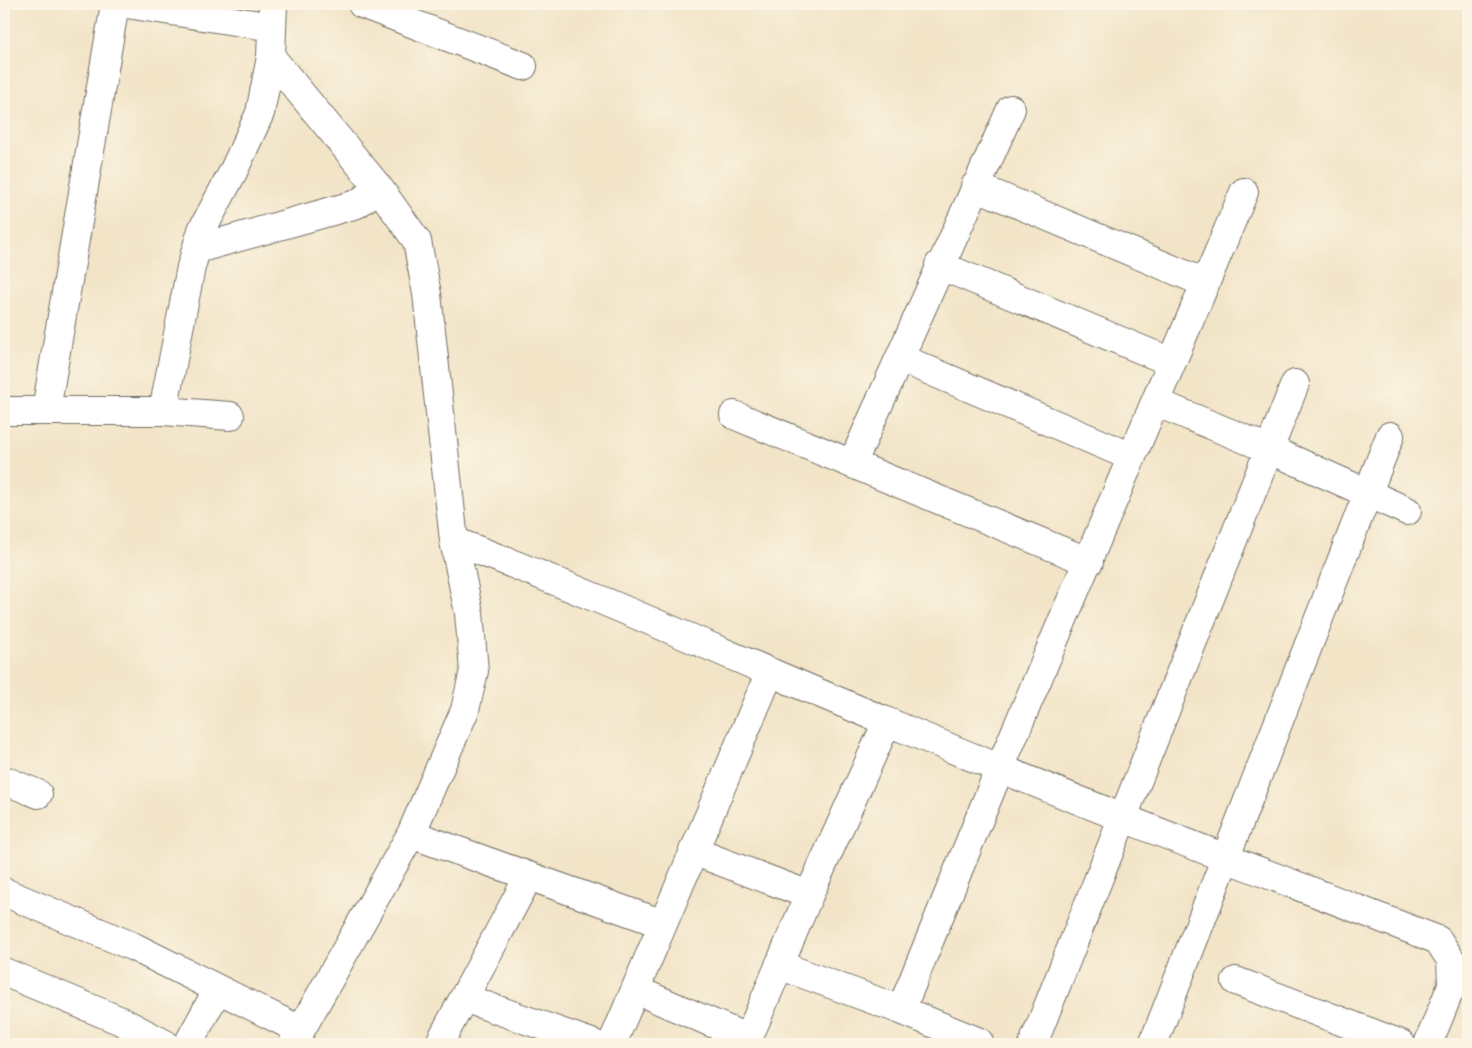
<svg xmlns="http://www.w3.org/2000/svg" width="1472" height="1048" font-family="'Gochi Hand',sans-serif">
<rect width="100%" height="100%" fill="#fcf5e5"/>
<filter id="ink" filterUnits="userSpaceOnUse"><feTurbulence type="fractalNoise" baseFrequency=".02" numOctaves="2"/><feDisplacementMap in="SourceGraphic" scale="10" xChannelSelector="R" yChannelSelector="G"/><feConvolveMatrix kernelMatrix="1 2 1 2 8 2 1 2 1" color-interpolation-filters="sRGB"/></filter>
<filter id="wash" filterUnits="userSpaceOnUse"><feTurbulence type="fractalNoise" baseFrequency=".0096" numOctaves="4" result="noise"/><feDisplacementMap in="SourceGraphic" scale="20" xChannelSelector="R" yChannelSelector="G"/><feGaussianBlur stdDeviation="1.12" result="paint"/><feColorMatrix in="noise" values="0 0 0 0 0 0 0 0 0 0 0 0 0 0 0 0 0 1.4 0 .05"/><feComposite in="paint" operator="in"/></filter>
<g filter="url(#wash)">
<rect width="100%" height="100%" fill="#f2e4c7"/>
</g>
<g filter="url(#ink)">
<g fill="none" stroke-linecap="round" stroke-linejoin="round">
<defs>
<path id="minor" d="M127,4l145,23
M273,4l-2,53 108,131 38,53 10,53 27,247 15,72 5,58 -9,39 -54,124 -118,210
M362,4l161,62
M975,186l230,97
M197,249l160,-45 22,-16
M939,265l232,97
M900,358l232,99
M1155,402l114,47 138,62
M46,410l69,-406
M4,411h159l67,5
M163,411l28,-144 11,-37 31,-58 27,-59 11,-56
M734,415l355,147
M852,464l159,-355
M454,541c147,56 289,121 434,181 182,77 366,147 550,218l13,20 1,25 -24,59
M4,780l34,14
M411,834l252,90 107,-252
M693,851l116,44
M4,892l130,55 166,83
M779,965l122,45 78,32
M4,972l117,49 44,23
M1236,981l165,63
M636,990l113,49
M464,998l130,46
M901,1010l99,-242 244,-576
M188,1044l30,-55
M439,1044l90,-168
M612,1044l51,-120
M746,1044l63,-149 78,-173
M1033,1044l262,-660
M1153,1044l237,-608"/>
</defs>
<use href="#minor" stroke="#716c62" stroke-width="30"/>
<use href="#minor" stroke="#fff" stroke-width="28"/>
</g>
</g>
<rect width="1472" height="1048" fill="none" stroke="#fcf5e5" stroke-width="20"/>
</svg>
